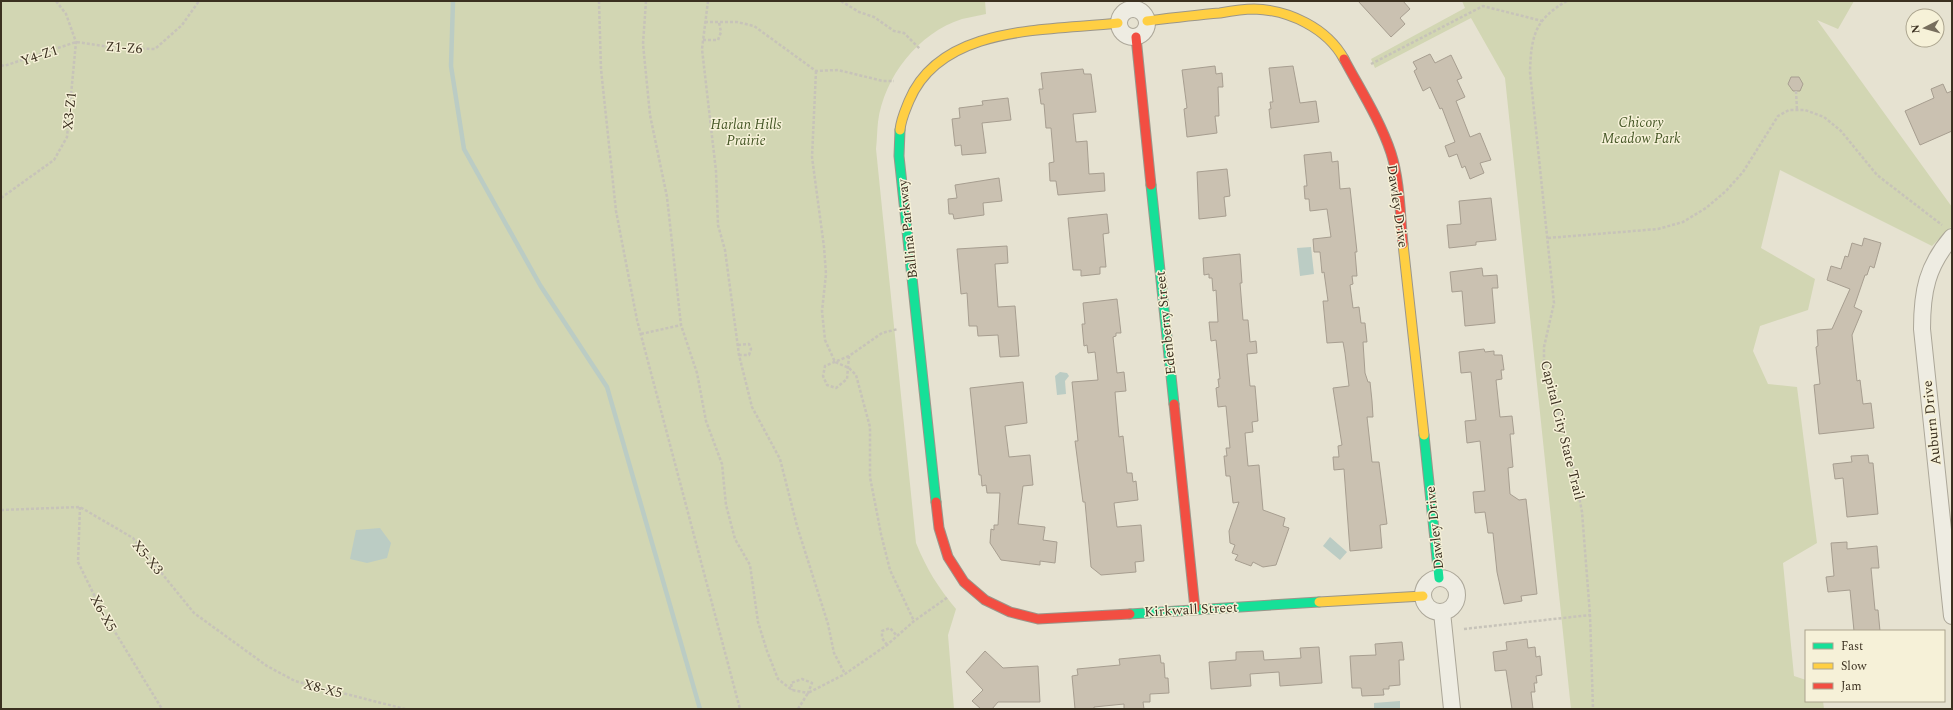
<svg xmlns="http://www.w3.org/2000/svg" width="1953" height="710" font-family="Spectral,serif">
<rect width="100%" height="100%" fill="#e6e2d1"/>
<path fill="#d2d6b3" d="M1,1h984l1,13c-8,2 -16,3 -24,5 -44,14 -78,58 -84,103 -1,9 -1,18 -2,27l40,394c11,27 22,44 40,66l-8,26 6,74h-953z
M1462,1h392l-16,28 -21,-9 135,187v19l-20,20 -152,-76 -19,78 54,31 -7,31 -48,16 -7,25 15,33 29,3 20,156 -34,20 11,113 12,4v21h17l1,8h-253l-66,-631 -34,-60 -96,50 -4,-9 94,-51z"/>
<path fill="#bbccc4" d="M1311,247l3,27 -14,2 -3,-28z
M1060,372l7,1 2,3 -4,5 1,13 -9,1 -2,-19z
M380,528l11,15 -4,15 -20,5 -17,-4 6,-29z
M1330,537l17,15 -7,8 -17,-14z
M1400,701v8h-26v-6z"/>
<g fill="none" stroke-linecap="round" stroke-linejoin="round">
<path stroke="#bbccc4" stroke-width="4.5" d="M453,1l-2,65 13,83 76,136 67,102 93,322"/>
</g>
<path fill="#cac1b1" stroke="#a79e90" d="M1358,1h45l7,8 -10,9 5,6 -14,13z
M1430,54l5,9 16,-8 11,23 -5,2 8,17 -9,4 14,36 10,-4 11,27 -11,3 4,10 -14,6 -5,-13 -3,2 -5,-14 -8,3 -4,-11 10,-4 -13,-34 -2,1 -10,-22 -7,4 -9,-20 3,-2 -4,-7z
M1215,66l1,8 6,-1 1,14h-5l1,29h-4l2,17 -30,4 -3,-28 3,-1 -5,-38z
M1293,66l7,37 16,-2 3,21 -48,6 -2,-19h2l-1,-7h3l-4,-34z
M1083,69l1,5h7l5,38 -23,2 3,28 11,-1 2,33 15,-1 1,18 -47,4 -2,-14h-6l-1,-18 5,-1 -3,-34h-5l-2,-24h-3l-2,-15h4l-2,-16z
M1791,77h8l4,7 -3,7h-7l-5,-7z
M1943,84l4,9 5,-2v40l-32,14 -15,-34 29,-13 -3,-9z
M1008,98l3,22 -29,3 4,30 -24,2 -1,-10 -6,1 -3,-27 8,-1 -1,-10 24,-3 -1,-4z
M1331,152l1,10 6,-1 2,28 10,-1 7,64h-2l2,24h-5l1,8 -3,1 3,23 6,-1 2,16h4l2,19h-4l2,31 3,9h2l2,19 1,16h-6l5,45h7l8,62 -7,1 2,23 -32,3 -6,-82 -10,1 -1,-13h6l-1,-11 4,-1 -9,-57 16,-2 -4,-33 -2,-11 -16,1 -4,-42h5l-4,-29 -2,1 -2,-21h-6l-1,-13 18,-2 -4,-28 -17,2 -1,-12h-4l-1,-13h3l-3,-31z
M1227,169l3,27 -6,1 2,19 -27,3 -2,-47z
M999,178l3,23 -19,2 1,12 -30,4 -1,-5h-4l-1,-15 9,-1 -2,-13z
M1491,198l5,42 -20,2v3l-27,3 -2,-23 14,-1 -2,-23z
M1107,214l2,19 -6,1 3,33h-6v7l-19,2v-6h-8l-5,-52z
M1864,238l17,5 -7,25 -4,-2 -3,9h-2l-11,32 8,4 -10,24 5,46 3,-1 3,24 8,-1 3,25 -55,6 -5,-49 6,-1 -4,-37 2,-1 -1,-16 15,-1 18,-40 -23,-9 4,-14 10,3 4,-13 3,1 4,-14 10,3z
M1007,246l1,17 -13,1 3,43 17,-1 4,50 -19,1 -2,-22 -20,1 -1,-10h-8l-2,-33 -6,1 -4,-45z
M1240,254l2,29h-2l3,37h5l2,22 6,-1 1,12 -10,1 3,32h5l3,35 -6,1 1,10 -8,1 3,33 11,-1 4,45 22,8 -2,8 6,2 -13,37 -13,2 -10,-5 -2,4 -16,-6 3,-5 -6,-2 3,-8 -5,-2 -1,-12 10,-29 -6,1 -3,-27h-4l-2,-20h3l-1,-8h4l-4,-42 -8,1 -2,-19 3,-1 -1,-8h2l-4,-39 -5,1 -2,-19h9l-2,-32 -3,1 -1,-13h-3v-4l-5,1 -1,-17z
M1482,268l1,8 14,-1 1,13h-6l3,35 -30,3 -3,-35 -10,1 -2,-20z
M1117,299l4,34h-5v3l-3,1 4,36 7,-1 2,19 -11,1 4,45 4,-1 4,37h5l1,9 3,-1 2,19 -24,3 3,24 24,-2 3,36 -9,1 1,10 -35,3 -10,-8 -6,-65h-2l-8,-61h3l-6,-59 26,-2 -3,-28 -7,1 -1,-8 -3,1 -2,-22h3l-2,-21z
M1484,349l1,3 9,-1v4h8l2,15h-3l1,9 -6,1 4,37 12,-1 2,18h-4l3,33 -5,1 2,26 9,6 7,-1 11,95 -16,2 1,5 -18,3 -7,-32 -4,-39h-5l-3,-21 -10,1 -2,-21 12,-1 -5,-50 -13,2 -2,-22 11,-1 -5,-48 -10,1 -2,-21z
M1023,382l4,41 -22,3 4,31 21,-2 3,30 -10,1 -5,38 27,3 -2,13 14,2 -2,21 -15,-2v4l-39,-5 -11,-17 1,-14 3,1v-5h4l2,-32h-13l-1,-8 -4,1 -1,-11h-2l-9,-87z
M1868,455l1,8h4l5,51 -31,3 -4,-39 -8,1 -2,-15 19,-2 -1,-6z
M1847,542v7l30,-3 2,22h-8l4,42h3l2,21h-26l-4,-41 -22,2 -2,-15 8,-1 -3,-33z
M1527,639l1,9 7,-1 1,10 4,-1 2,19 -6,1 1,7h-3l1,9h-4l2,17h-21l-6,-39 -11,1 -2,-19 14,-2 -1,-8z
M1402,642l2,18h-5l1,25 -11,1v3h-6l1,6 -22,1 -1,-8h-9l-2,-32 26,-1 -1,-11z
M1319,647l3,36 -42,3 -1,-14 -29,2 1,12 -40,3 -2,-27 27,-2v-8l27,-1 1,9 37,-2 -1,-10z
M985,651l18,17 35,-2 2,36h-42l-6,7h-11l-9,-8 11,-11 -17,-18z
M1160,655l1,8h3l1,15h3l1,15 -19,1v8h-7l1,7h-20v-5l-30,3v2h-19l-3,-33 6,-1 -1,-6 43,-4 -1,-6z"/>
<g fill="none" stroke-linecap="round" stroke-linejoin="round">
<defs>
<path id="street" d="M1119 23a14 14 0 1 1 28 0a14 14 0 1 1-28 0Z
M1952,237c-25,29 -30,54 -30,92l30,287
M1423 595a17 17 0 1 1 34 0a17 17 0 1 1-34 0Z
M1442,612l10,97"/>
<path id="fast" d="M900,130l-1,26 37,346
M1151,185l23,219
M1424,435l15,143
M1130,614l189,-12"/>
<path id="slow" d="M1147,21c24,-3 49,-6 73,-8 11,-2 23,-4 34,-4 35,1 73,19 90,50
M900,130c1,-11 5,-19 9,-29 32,-77 139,-70 209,-78
M1403,244l21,191
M1319,602l104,-6"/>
<path id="jam" d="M1136,37l15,148
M1344,59c16,30 36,61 47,94 9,28 9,61 12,91
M1174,404l21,205
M936,502l3,26 9,29 16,25 21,18 25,12 28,7 92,-5"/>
</defs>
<use href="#street" stroke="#aca799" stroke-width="18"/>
<use href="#fast" stroke="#9b968a" stroke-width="11"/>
<use href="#slow" stroke="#9b968a" stroke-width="11"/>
<use href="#jam" stroke="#9b968a" stroke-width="11"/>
<path stroke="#c7c3b9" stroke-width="2.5" stroke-dasharray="3 2" stroke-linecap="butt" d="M599,1l2,68 15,142 21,109 103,389
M646,1l-3,43 7,71 17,82 14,128 16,48 9,48 16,43 4,41 9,34 15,26 8,57 9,29 11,28 14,11 16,3 4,-10 -10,-4 -11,4 1,7
M708,1l-6,48 14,122 2,54 7,25 14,105 13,52 28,52 17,67 31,98 6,29 11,21
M841,1l18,11 15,5 20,14 10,2 16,16
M1567,1c-32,18 -36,35 -37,71l24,231 -10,44v14l29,105 9,46 8,103 3,94
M705,22h32l17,4 62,45 22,-1 45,11h11
M703,40h15l3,-8 -2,-10
M1371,64l112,-58 59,15
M1,65l3,1 72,-24 41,6 38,1 27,-24 17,-24
M816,71l-4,86 12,90 2,27 -4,37 3,29 10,22 14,6 7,7 14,52v50l11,57 9,36 24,51
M1796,91l1,19
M1,198l53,-38 13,-23 9,-95 -10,-28 -10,-13
M1548,238l110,-9 25,-7 23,-14 20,-17 17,-19 35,-56 11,-6h16l19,7 17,14 36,44 65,50
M641,334l40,-9
M738,345l11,-1 2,5 -2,6h-10
M849,356l-24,10 -2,10 4,9 9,3 11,-9 2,-23 33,-23 16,-4
M80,507l-2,55 23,47 61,100
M1,510l79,-3 53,31 61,75 73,53 28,15 110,28
M1464,629l126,-14
M887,645l-5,-7v-7l8,-3 7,8
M798,709l10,-16 37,-19 42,-29 27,-24 34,-24"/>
<use href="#street" stroke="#eeece2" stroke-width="16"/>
<use href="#fast" stroke="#16e098" stroke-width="9"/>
<use href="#slow" stroke="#ffcf43" stroke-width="9"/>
<use href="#jam" stroke="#f24e42" stroke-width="9"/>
</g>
<g text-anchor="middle" stroke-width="3" stroke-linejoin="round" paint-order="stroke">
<g font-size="14" fill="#3b3020" stroke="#f6f1d8">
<text transform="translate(124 47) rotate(4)" y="5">Z1-Z6</text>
<text transform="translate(39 55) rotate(-18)" y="5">Y4-Z1</text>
<text transform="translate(69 111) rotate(-84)" y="5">X3-Z1</text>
<text transform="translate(1398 206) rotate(82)" y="5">Dawley Drive</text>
<text transform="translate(907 229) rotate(-96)" y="5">Ballina Parkway</text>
<text transform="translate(1165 323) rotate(-96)" y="5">Edenberry Street</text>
<text transform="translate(1931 423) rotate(-96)" y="5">Auburn Drive</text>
<text transform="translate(1563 430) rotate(76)" y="5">Capital City State Trail</text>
<text transform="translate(1434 528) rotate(-96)" y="5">Dawley Drive</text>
<text transform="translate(148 557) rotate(50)" y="5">X5-X3</text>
<text transform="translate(1191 609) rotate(-3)" y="5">Kirkwall Street</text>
<text transform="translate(104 613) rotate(61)" y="5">X6-X5</text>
<text transform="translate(323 688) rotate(14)" y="5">X8-X5</text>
</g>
<g font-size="14" font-style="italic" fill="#465727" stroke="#f6f1d8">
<text x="1641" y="127">Chicory<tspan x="1641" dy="16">Meadow Park</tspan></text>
<text x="746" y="129">Harlan Hills<tspan x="746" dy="16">Prairie</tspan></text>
</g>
</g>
<rect width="1953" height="710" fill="none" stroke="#3b3020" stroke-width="4"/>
<rect x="1805" y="630" width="140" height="72" fill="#f6f1d8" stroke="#aba48e"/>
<rect x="1813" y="643" width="20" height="6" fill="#16e098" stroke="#aba48e"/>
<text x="1841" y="650" font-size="12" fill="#3b3020">Fast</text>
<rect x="1813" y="663" width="20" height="6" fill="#ffcf43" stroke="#aba48e"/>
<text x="1841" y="670" font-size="12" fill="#3b3020">Slow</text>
<rect x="1813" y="683" width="20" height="6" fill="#f24e42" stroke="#aba48e"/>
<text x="1841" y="690" font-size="12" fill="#3b3020">Jam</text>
<g transform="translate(1925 28) rotate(264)"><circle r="19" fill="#f6f1d8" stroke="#aba48e"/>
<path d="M0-3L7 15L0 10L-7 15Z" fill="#776e5e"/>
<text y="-6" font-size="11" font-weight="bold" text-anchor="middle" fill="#3b3020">N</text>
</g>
</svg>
